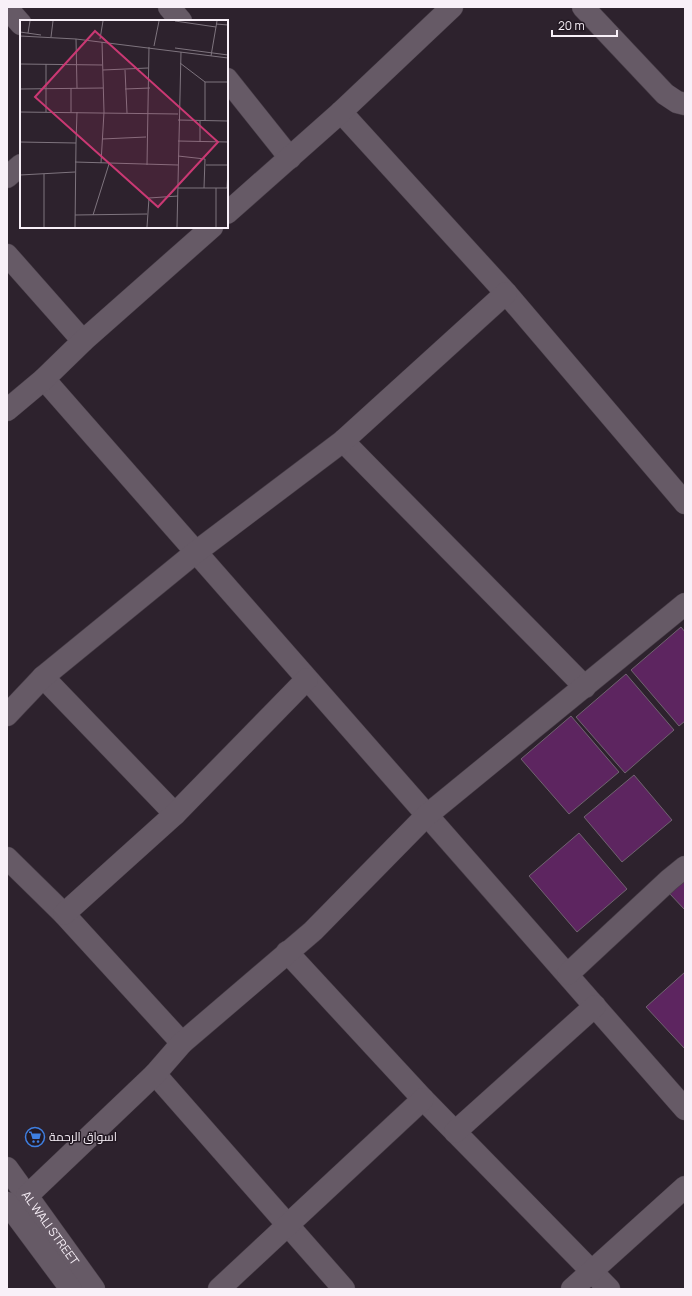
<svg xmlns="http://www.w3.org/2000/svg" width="692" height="1296" font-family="Manrope,Cairo,sans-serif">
<rect width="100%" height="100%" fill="#2d222d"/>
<path fill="#5d2560" stroke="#706370" d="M681,627l4,5v89l-6,5 -48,-56z
M626,674l48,56 -49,43 -49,-56z
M571,716l48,56 -50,42 -48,-55z
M634,775l38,45 -50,42 -38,-45z
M579,833l48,56 -50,43 -48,-56z
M685,880v30l-15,-16z
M685,972v77l-39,-42z"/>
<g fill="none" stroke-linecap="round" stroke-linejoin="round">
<defs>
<g id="minor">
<path d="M169,7l12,14"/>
<path d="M583,7l82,87 12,8 8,2"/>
<path d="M7,8l14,16"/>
<path d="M227,79l63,79"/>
<path d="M341,112l165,181 179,210"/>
<path d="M7,177l14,-12"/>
<path d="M227,213l114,-101 111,-105"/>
<path d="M7,255l76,86"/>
<path d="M44,379l641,730"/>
<path d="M7,410l37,-31 39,-38 129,-114"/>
<path d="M343,441l242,246"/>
<path d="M43,677l132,137"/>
<path d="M7,715l36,-38 153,-125 147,-111 163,-148"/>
<path d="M7,858l57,56 118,129"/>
<path d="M64,914l111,-100 132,-135"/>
<path d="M287,952l136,147 186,190"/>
<path d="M568,974l101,-94 16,-13"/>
<path d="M155,1074l189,215"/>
<path d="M455,1132l140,-126"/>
<path id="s1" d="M7,1168l87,121"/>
<path d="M27,1196l128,-122 27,-31 131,-112 113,-115 259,-212"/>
<path d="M7,1203l64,86"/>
<path d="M219,1289l204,-190"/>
<path d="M572,1289l113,-102"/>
</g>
</defs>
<use href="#minor" stroke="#473d47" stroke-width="23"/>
<use href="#minor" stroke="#665a66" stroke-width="22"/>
</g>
<defs>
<symbol id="supermarket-ring" viewBox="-11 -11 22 22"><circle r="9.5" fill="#231923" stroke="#3f7fe0" stroke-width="1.5"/><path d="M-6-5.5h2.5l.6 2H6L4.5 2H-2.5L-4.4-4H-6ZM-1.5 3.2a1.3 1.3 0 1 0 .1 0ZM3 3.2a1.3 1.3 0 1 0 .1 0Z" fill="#3f7fe0"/></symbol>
</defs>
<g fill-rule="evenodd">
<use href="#supermarket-ring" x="24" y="1126" width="22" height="22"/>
</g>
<g text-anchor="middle" stroke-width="3" stroke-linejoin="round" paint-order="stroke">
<g font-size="12" fill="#f8f0f8" stroke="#231923" text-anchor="start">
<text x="49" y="1141">اسواق الرحمة</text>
</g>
<g font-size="12" fill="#f8f0f8" stroke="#231923">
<text dy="4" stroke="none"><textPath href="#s1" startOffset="74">AL WALI STREET</textPath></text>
</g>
</g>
<g transform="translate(20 20)">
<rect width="208" height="208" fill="#2d222d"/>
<path fill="none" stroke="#7e747e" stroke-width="1" d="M155,1l41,6M196,4l12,1M0,12l21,3M8,13l2,-12M0,16l56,3 152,19M31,17l2,-16M56,19l1,49M80,19l3,-18M134,26l5,-25M155,28l53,7M191,36l6,-35M160,43l25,19v39M0,44l82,1M26,44v48M83,50l45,-2M105,50l2,43M185,62h23M51,68v24M0,69l83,-1M105,69l25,-1M0,92l158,2M158,100l50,1M82,119l44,-2M158,121l50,1M0,122l56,1 -1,84M180,122v-21M56,123l1,-31M158,136l27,3 -1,29M55,142l103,3M81,143l3,-51 -2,-70M127,145l2,-118M186,145h22M24,154v53M0,155l55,-3M158,168h50M207,168l1,-18M55,195l72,-1M73,195l16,-51M127,207l2,-29 29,-2M157,207l4,-175M196,207v-39"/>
<path fill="#ca3873" fill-opacity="0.15" stroke="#ca3873" stroke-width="2" d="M75,11l123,111 -60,65 -123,-110z"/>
<rect width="208" height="208" fill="none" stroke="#f8f0f8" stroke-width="2"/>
</g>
<rect width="692" height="1296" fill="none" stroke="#f8f0f8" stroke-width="16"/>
<path d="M552 30v6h65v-6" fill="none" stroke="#f8f0f8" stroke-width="2"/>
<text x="558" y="30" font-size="12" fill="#f8f0f8" stroke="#231923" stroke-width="3" paint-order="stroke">20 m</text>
</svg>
